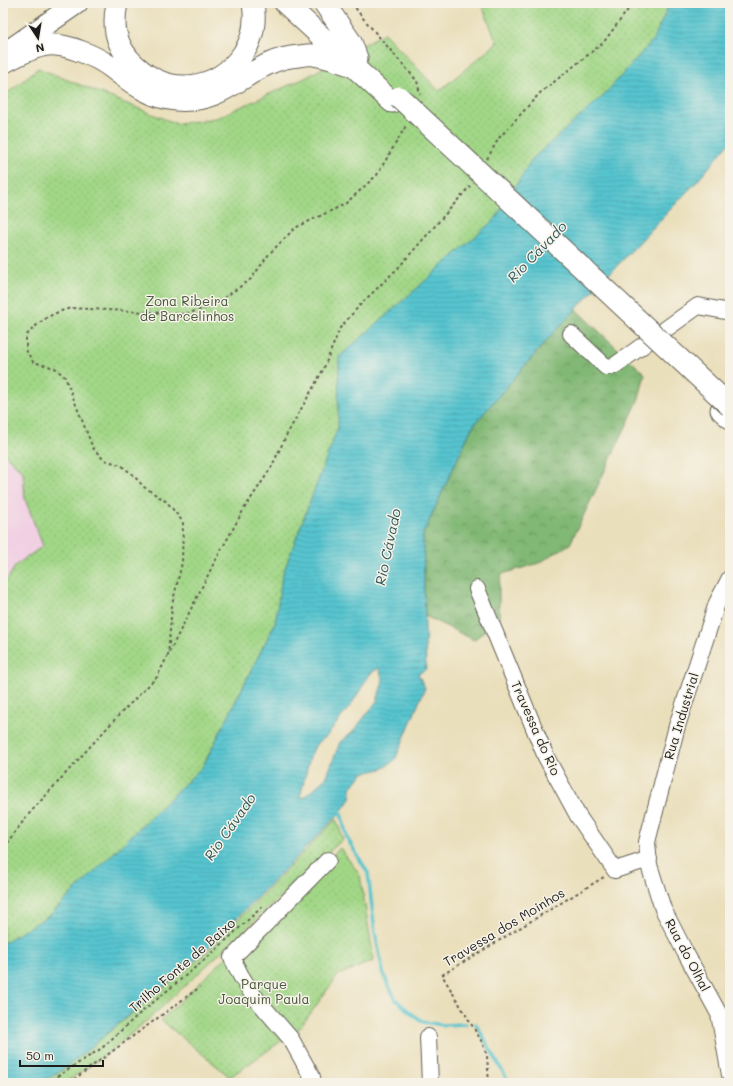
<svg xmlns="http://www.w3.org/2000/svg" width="733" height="1086" font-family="Mali,sans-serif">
<defs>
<pattern id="forest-crowns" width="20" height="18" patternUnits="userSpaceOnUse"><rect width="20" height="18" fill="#81b874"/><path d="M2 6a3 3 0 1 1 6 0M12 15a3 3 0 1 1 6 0" fill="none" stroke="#69955e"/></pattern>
<pattern id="park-dots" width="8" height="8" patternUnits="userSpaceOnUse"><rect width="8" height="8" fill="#a2d787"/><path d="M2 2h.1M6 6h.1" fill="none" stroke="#8bb874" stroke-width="1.8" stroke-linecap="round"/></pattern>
<pattern id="water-rules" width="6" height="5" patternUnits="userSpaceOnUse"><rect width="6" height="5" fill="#57c4cf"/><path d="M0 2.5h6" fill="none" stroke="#4ba8b1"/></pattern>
</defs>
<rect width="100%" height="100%" fill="#f7f3e8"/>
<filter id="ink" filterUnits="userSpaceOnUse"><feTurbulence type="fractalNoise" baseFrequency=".025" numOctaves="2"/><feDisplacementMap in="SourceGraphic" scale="8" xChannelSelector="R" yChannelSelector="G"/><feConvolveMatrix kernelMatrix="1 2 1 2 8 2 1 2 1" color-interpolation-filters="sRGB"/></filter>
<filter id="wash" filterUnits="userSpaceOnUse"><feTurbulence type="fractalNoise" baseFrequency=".012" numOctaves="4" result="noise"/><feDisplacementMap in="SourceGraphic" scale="16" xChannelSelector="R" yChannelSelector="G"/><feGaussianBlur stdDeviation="0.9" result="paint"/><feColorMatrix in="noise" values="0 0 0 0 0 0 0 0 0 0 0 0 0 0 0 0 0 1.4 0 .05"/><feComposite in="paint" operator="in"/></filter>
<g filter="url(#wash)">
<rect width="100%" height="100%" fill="#eadfbb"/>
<path fill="#f1d0e3" d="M3,450l20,22 2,27 18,47 -27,19 -13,21z"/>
<path fill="url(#forest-crowns)" stroke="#4e6a48" d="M575,309l70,65 -6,25 -69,145 -31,19 -37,11 -3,11v33l-25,22 -49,-24 -2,-82 49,-107 75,-87z"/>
<path fill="url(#park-dots)" stroke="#5f7a52" d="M481,3h203l-409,620 -72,143 -136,163 -64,25v-368l13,-21 27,-19 -18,-47 -2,-27 -20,-19v-356l35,-29 139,56 39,-6 89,-40 79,-45 55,58 58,-48z
M336,819l7,20 -193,179 -47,39 -38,26h-25l26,-15 17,-15 121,-98z
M340,848l20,27 14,86 -36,14 -38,53 -70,49 -69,-57z"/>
<path fill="url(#water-rules)" stroke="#3a7076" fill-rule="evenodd" d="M670,3h60v139l-29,35 -154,163 -75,87 -49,107 3,135 -8,5 7,14 -30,72 -13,9 -19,4 -12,15 -1,11 -10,14 -138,141 -136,114 -26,15h-37v-140l47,-28 153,-149 72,-143 7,-47 56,-149 1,-70 157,-139 36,-59 71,-63 50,-56zM379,668l4,13 -6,20 -25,32 -12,9 -14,36 -23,20 -3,-1 10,-40 6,-13 10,-7 25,-32 19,-31z"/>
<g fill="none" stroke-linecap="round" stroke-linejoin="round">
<path stroke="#57c4cf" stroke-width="3.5" d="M340,809l7,29 21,35 7,60 9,43 12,24 16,14 12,8 19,3 23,-1
M476,1024l33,59"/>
</g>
</g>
<g filter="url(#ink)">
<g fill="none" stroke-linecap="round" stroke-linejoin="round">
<defs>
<path id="minor" d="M571,334l35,33 8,-1 84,-60 32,6
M730,578l-13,25 -40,123 -30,116 2,23 14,44 22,43 34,62 11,61
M477,589l69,168 32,59 37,54 34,-11
M428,1037l2,46
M313,1083l-1,-6 -21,-38 -38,-44 -12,-19 -9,-18 96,-98"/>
<path id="major" d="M117,3c-2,10 -3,20 -1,30 3,13 11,25 20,33 33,31 80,25 106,-11 11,-15 14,-34 11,-52
M285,3l107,99
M324,3l27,39 6,16
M8,51l69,-48
M3,63c11,-6 32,-17 45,-18 18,-2 50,12 64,23 20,15 38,30 64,32 53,5 74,-41 123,-44 5,-1 10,-2 15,-1 14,2 28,7 41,12
M721,410l9,8"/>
</defs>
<use href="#minor" stroke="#646054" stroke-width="18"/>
<use href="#major" stroke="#646054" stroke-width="23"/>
<path stroke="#646054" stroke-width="2" stroke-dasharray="3 3" stroke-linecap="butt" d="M352,3l10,14 55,64 3,13
M487,159l12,-21 41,-45 63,-50 30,-40
M168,656l4,-51 10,-42 1,-41 -16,-20 -23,-15 -11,-12 -12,-10 -17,-5 -11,-12 -28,-71 -10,-9 -22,-6 -7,-12v-14c14,-16 26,-23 45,-28l113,6 27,-7 40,-28 18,-25 26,-26 50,-24 32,-29 30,-51
M3,848l25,-33 89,-98 40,-40 56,-112 31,-56 27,-41 15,-32 37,-66 17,-42 21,-24 37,-36 72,-82
M47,1083l55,-35 36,-33 71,-59 54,-50
M69,1083l131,-96
M489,1083l-2,-27 -5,-14 -40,-67 162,-98"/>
<use href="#minor" stroke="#fff" stroke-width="16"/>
<use href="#major" stroke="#fff" stroke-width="21"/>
<defs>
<path id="major-bridge" d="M399,97l331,309"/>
</defs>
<use href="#major-bridge" stroke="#646054" stroke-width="23" stroke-linecap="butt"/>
<use href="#major-bridge" stroke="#fff" stroke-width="21"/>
</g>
</g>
<g text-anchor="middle" stroke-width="3" stroke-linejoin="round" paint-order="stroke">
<g font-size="13" fill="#44543c" stroke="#f7f3e8">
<text x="187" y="306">Zona Ribeira<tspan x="187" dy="15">de Barcelinhos</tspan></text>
<text x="264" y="989">Parque<tspan x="264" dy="15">Joaquim Paula</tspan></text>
</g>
<g font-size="13" fill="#1c1c1c" stroke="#f7f3e8">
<text transform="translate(681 716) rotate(-73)" y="5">Rua Industrial</text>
<text transform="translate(536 728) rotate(66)" y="5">Travessa do Rio</text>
<text transform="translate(504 927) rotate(-31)" y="5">Travessa dos Moinhos</text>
<text transform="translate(688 955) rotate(62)" y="5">Rua do Olhal</text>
<text transform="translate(182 965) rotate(-41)" y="5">Trilho Fonte de Baixo</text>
</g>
<g font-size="14" font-style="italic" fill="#31575b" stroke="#f7f3e8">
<text transform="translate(537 252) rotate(-46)" y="5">Rio Cávado</text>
<text transform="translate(388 547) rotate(-78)" y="5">Rio Cávado</text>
<text transform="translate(230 827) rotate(-55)" y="5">Rio Cávado</text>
</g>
</g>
<rect width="733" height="1086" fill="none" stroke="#f7f3e8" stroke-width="16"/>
<g transform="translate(38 38) rotate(168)" stroke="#f7f3e8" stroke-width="3" paint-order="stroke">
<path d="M0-3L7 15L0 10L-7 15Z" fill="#1c1c1c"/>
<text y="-6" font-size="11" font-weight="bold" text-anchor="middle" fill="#1c1c1c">N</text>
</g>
<path d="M20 1060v6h83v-6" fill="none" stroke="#1c1c1c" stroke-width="2"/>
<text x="26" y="1060" font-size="12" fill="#1c1c1c" stroke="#f7f3e8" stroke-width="3" paint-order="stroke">50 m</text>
</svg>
